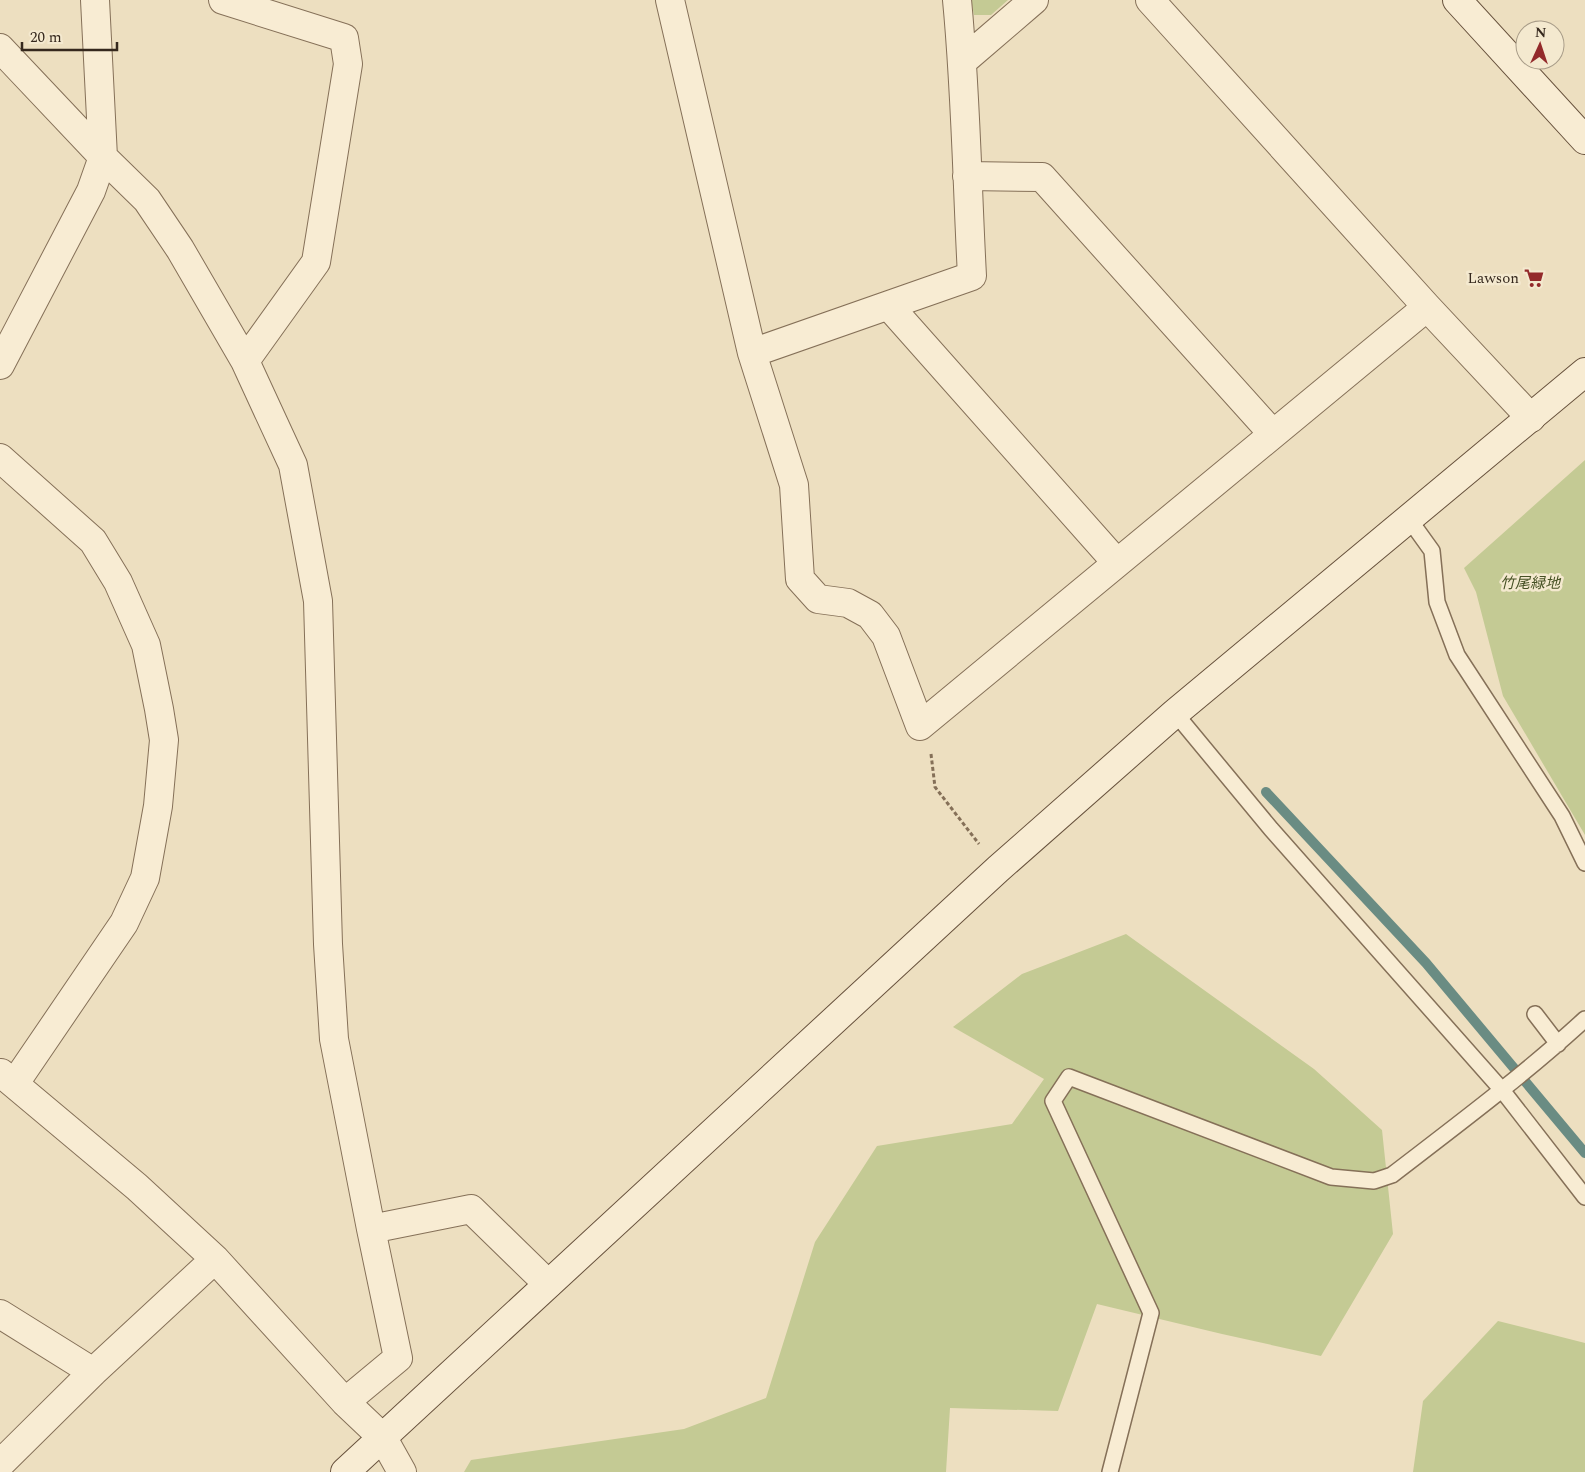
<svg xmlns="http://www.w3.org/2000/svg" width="1585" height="1472" font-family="Spectral,'Noto Sans JP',serif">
<rect width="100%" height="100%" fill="#eddfc0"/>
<path fill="#c4ca94" d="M971,0h37l-17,15h-17z
M1585,460v375l-82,-139 -27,-104 -12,-24z
M1126,934l188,135 68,61 11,104 -72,122 -99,-22 -125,-30 -39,107 -108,-3 -4,64h-482l7,-12 213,-31 82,-31 49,-156 62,-96 135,-22 32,-45 -91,-52 69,-53z
M1498,1321l87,22v129h-172l10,-71z"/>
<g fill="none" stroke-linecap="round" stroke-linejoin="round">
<path stroke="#6a8c83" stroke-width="10" d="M1266,792l160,171 159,190"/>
<defs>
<path id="lane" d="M1409,519l23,32 5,51 20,53 105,161 23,47
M1175,713l96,116 231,261 83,107
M1535,1014l23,30
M1110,1472l41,-159 -98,-212 16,-24 262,100 43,4 18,-6c65,-50 132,-100 193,-156"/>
<path id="street" d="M223,0l121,38 4,26 -32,198 -71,99
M670,0l82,353 42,132 6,94 18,20 30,4 22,12 16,21 34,90 507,-419
M1150,0l277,307 104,111
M0,48l103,109 44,43 33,49 65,112 48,104 25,136 10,343 6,95 37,190 27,129 -53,44
M963,61l71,-61
M967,176l75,1 231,257
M889,306l228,257
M752,353l220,-77c-5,-92 -6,-184 -15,-276
M0,365l91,-174 12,-34 -8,-157
M0,458l93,83 25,41 28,63 13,64 5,31 -6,66 -13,72 -21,45 -109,160
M1,1073l136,114 78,72 130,143 38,36 19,34
M371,1229l100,-20 77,75
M0,1314l93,58
M0,1464l93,-92 122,-113"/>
<path id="secondary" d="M1457,0l128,140
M345,1472l653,-603 177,-156 410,-341"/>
</defs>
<use href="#lane" stroke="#857058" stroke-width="18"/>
<use href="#street" stroke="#857058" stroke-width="30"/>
<use href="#secondary" stroke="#67513c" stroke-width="30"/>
<path stroke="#857058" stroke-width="3" stroke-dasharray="4 2.5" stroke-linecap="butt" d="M931,754l4,33 44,57"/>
<use href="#lane" stroke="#f8ecd3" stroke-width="15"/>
<use href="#street" stroke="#f8ecd3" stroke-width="28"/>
<use href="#secondary" stroke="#f8ecd3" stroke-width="28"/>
</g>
<defs>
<symbol id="supermarket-bare" viewBox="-9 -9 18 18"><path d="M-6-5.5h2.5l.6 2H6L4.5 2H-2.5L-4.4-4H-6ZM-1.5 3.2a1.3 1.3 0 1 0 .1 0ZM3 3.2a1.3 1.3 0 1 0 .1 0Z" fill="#932a2b" stroke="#f4e9cf" stroke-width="2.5" paint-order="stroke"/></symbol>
</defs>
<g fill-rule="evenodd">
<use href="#supermarket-bare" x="1520" y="264" width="28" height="28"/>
</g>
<g text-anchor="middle" stroke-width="5" stroke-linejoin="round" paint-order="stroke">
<g font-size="15" fill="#35281d" stroke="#f4e9cf" text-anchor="end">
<text x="1519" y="283">Lawson</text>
</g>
<g font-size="15" font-style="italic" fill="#465124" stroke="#f4e9cf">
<text x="1530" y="588">竹尾緑地</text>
</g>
</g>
<g transform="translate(1540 45) rotate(3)"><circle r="24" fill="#f4e9cf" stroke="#a89c88"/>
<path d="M0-4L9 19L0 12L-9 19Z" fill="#932a2b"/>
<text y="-8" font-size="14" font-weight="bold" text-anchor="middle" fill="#35281d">N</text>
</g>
<path d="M22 42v8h95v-8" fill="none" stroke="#35281d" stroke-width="2.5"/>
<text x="30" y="42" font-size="15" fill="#35281d" stroke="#f4e9cf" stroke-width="4" paint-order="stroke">20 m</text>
</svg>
